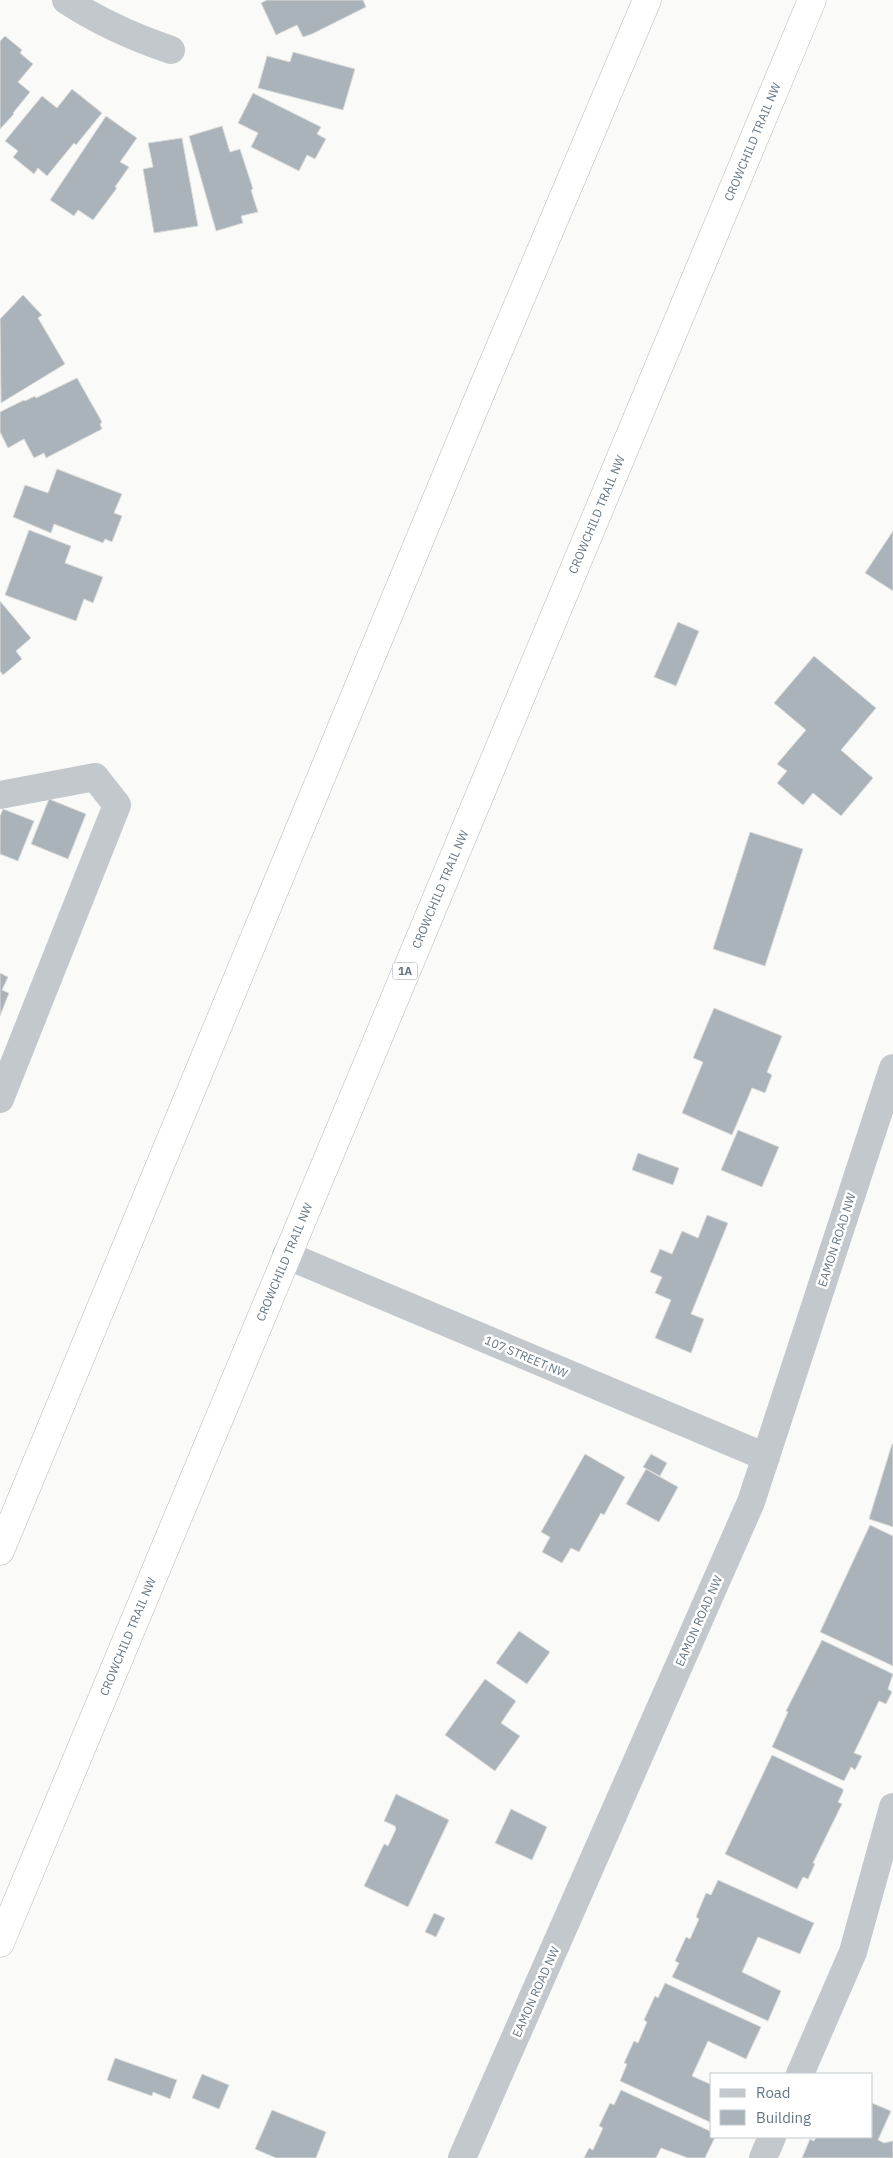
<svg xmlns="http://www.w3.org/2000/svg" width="893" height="2158" font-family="'IBM Plex Sans',sans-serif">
<rect width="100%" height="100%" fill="#fafaf8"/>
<path fill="#aab3b9" stroke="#dcdcda" d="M267,0h96l3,7 -54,27 -9,3 -6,-12 -21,10 -15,-32z
M5,36l17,14 -2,3 13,11 -15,18 12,10 -17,21 1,1 -14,15v-88z
M293,52l62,17 -12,41 -85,-22 9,-32 23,6z
M72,89l30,24 -26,32 -2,-2 -27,33 -9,-8 -4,6 -21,-17 5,-6 -13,-10 37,-45 15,12z
M253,93l68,34 -4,7 9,5 -11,20 -8,-4 -8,16 -48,-24 7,-14 -20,-10z
M106,116l31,22 -17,24 9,5 -14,20 2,1 -24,32 -15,-10 -4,6 -24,-16z
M222,126l8,26 10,-3 13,40 -2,1 7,22 -17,4 2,7 -27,8 -27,-95z
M182,138l16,88 -44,7 -11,-64 10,-2 -5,-24z
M23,295l19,20 -4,3 27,46 -64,39 -1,-84z
M77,378l25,44 -2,2 2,5 -56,29 -2,-5 -10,5 -10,-19 -16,9 -8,-16v-20l24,-12 1,1 10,-5 1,2z
M57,469l65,25 -8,19 8,3 -10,26 -7,-3 -2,4 -49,-19 -3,9 -38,-16 12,-32 23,8z
M29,530l42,16 -6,17 38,14 -10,26 -9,-4 -8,22 -71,-26z
M893,531v60l-28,-18z
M0,601l31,37 -15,13 6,8 -19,16 -3,-4z
M678,622l21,9 -23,55 -22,-9z
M814,656l62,52 -35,42 32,28 -32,38 -28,-23 -10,12 -26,-22 10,-12 -10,-7 29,-34 -32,-27z
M49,799l37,15 -18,45 -37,-15z
M3,809l31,12 -16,40 -18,-7v-38z
M750,832l53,17 -38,117 -52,-17z
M0,973l8,4 -6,13 7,3 -9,23z
M714,1008l68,28 -15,36 5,3 -7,18 -13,-5 -20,47 -50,-22 21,-51 -10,-4z
M738,1130l41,17 -17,40 -41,-17z
M638,1153l41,15 -6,17 -41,-15z
M707,1215l21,8 -37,91 13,5 -13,34 -36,-15 16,-38 -16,-7 7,-16 -12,-5 10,-23 12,5 10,-23 16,7z
M892,1444h1v83l-24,-8z
M585,1454l40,23 -21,38 -3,-2 -22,39 -8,-4 -9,15 -20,-11 8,-15 -9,-5z
M651,1454l16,9 -7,13 -17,-9z
M646,1469l32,18 -19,35 -33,-18z
M870,1525l23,11v130l-73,-34z
M519,1631l31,21 -23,32 -31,-21z
M822,1640l71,34 -5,15 4,3 -6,12 -7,-3 -25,52 8,3 -7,14 -4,-3 -7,14 -72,-34 16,-35 -2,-1z
M485,1679l31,22 -15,22 19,13 -25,35 -50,-36z
M772,1755l71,34v3l-5,10 4,2 -29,59 2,1 -7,15 -5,-2 -6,12 -72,-35z
M396,1794l53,26 -41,87 -44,-21 20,-42 4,2 8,-17 -1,-3 -11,-5z
M511,1809l36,18 -15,33 -37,-17z
M718,1880l96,43 -14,31 -42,-17 -16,35 39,19 -13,30 -96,-44 7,-14 -4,-2 11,-24 4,2 9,-20 -3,-2 10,-24 5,2z
M434,1913l11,5 -9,19 -11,-5z
M665,1983l96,44 -15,32 -38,-18 -16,35 20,9v38l-92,-42 7,-17 -3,-1 10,-22 4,2 9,-21 -3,-2 11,-24 3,2z
M115,2058l62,22 -7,19 -17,-7 -1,4 -45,-16z
M202,2074l27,11 -10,24 -27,-11z
M621,2090l91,42v5h3l-10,21h-17l-27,-10 -5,10h-72l5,-10 4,2 10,-22 -4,-2 11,-23 4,2z
M872,2103l19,8 -13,29 6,3 9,-2v17h-91l8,-19 4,2 2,-4h56z
M272,2110l54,22 -10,26h-40l-21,-9z"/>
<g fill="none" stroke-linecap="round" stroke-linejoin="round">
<defs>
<g id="highway">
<path d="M0,1551l476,-1147 171,-404"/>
<path id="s1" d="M0,1943l812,-1943"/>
</g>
</defs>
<use href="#highway" stroke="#b4b9bd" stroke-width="29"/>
<path stroke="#c3c8cc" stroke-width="28" d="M66,0c33,22 67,37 105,50
M0,795l95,-18 22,28 -117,294
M286,1255l480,202
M800,2074l53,-122 40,-145
M462,2158l289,-656 142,-434
M763,2158l9,-21"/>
<use href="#highway" stroke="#fff" stroke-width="28"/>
</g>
<g text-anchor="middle" stroke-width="5" stroke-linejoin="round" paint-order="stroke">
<rect fill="#fff" stroke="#939fa8" stroke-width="1" x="392.5" y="962.5" width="25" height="17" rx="4"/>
<g font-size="11" font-weight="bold" fill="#657683">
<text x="405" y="975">1A</text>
</g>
<g font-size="12" fill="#657683" stroke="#fff">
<text dy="4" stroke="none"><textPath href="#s1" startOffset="1952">CROWCHILD TRAIL NW</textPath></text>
<text dy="4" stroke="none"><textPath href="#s1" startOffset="1548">CROWCHILD TRAIL NW</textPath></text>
<text dy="4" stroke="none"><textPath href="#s1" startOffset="1142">CROWCHILD TRAIL NW</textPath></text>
<text transform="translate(837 1240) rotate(-72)" y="4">EAMON ROAD NW</text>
<text dy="4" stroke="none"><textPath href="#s1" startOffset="738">CROWCHILD TRAIL NW</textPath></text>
<text transform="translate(526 1357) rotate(23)" y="4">107 STREET NW</text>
<text transform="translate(699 1621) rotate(-66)" y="4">EAMON ROAD NW</text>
<text dy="4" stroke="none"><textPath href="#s1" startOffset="332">CROWCHILD TRAIL NW</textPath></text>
<text transform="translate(536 1992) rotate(-66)" y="4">EAMON ROAD NW</text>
</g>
</g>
<rect x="710" y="2073" width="162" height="65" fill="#ffffff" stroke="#c1c8cd"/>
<rect x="720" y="2089" width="25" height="8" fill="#c3c8cc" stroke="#c1c8cd"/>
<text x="756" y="2098" font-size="15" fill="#657683">Road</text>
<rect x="720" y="2110" width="25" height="15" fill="#aab3b9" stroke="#c1c8cd"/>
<text x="756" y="2123" font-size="15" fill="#657683">Building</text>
</svg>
